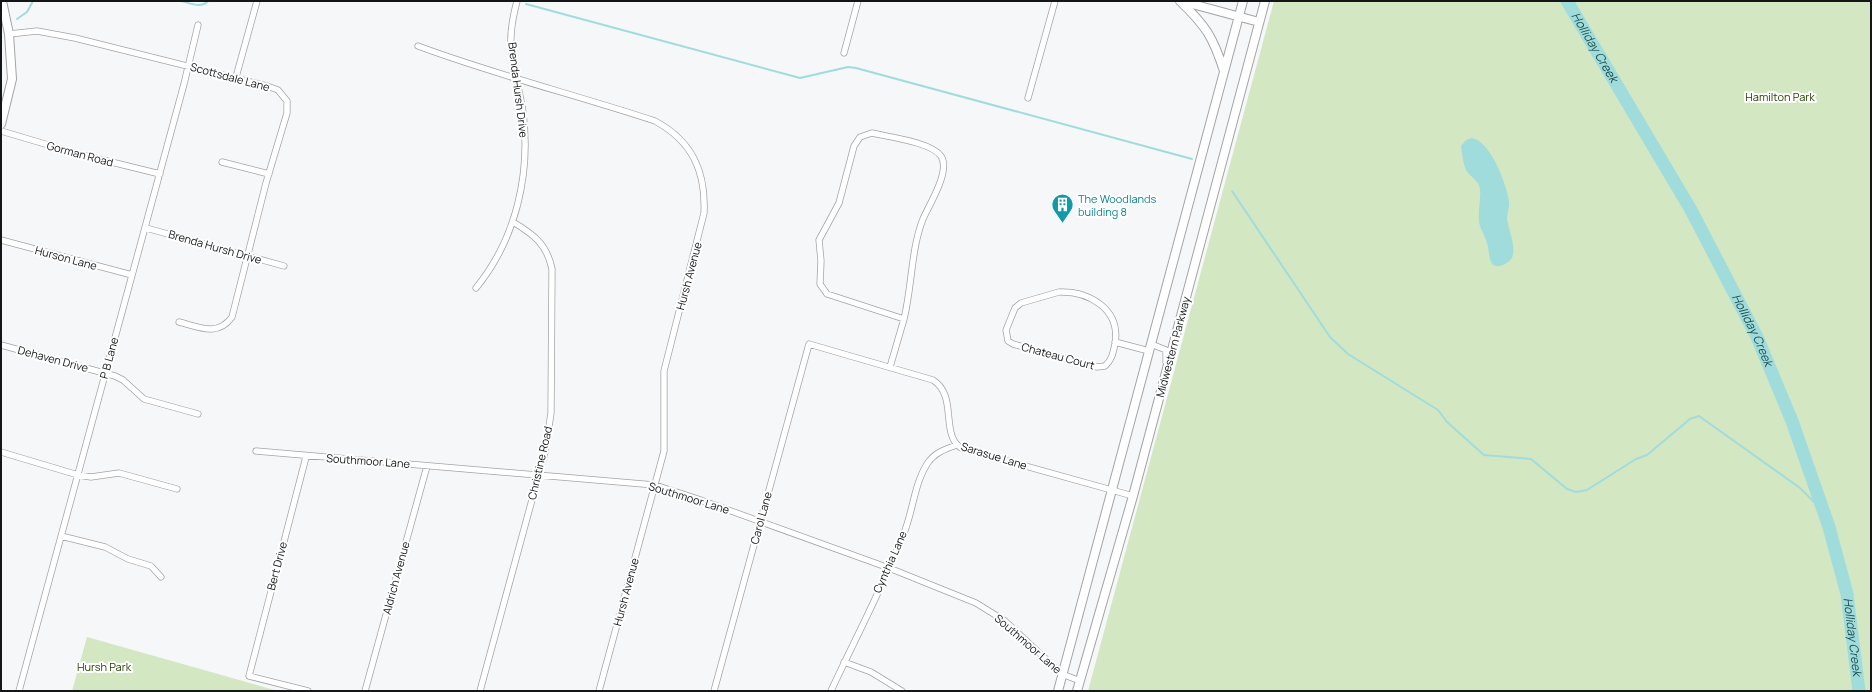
<svg xmlns="http://www.w3.org/2000/svg" width="1872" height="692" font-family="Manrope,sans-serif">
<rect width="100%" height="100%" fill="#f5f7f9"/>
<path fill="#d3e7c2" d="M1274,1h597v690h-783z
M87,637l191,54h-206z"/>
<path fill="#a1dcdc" d="M1472,138c19,4 34,45 37,63 1,6 -2,12 -2,18 2,12 8,24 6,36 -1,4 -4,7 -8,9 -18,9 -15,-12 -18,-21 -2,-8 -8,-15 -8,-23 -1,-10 2,-21 1,-31 -1,-9 -10,-12 -14,-19 -3,-7 -4,-16 -5,-24l5,-6z"/>
<g fill="none" stroke-linecap="round" stroke-linejoin="round">
<path stroke="#a1dcdc" stroke-width="2" d="M181,1c9,2 20,8 27,0
M526,4l274,74 48,-11 8,1 336,91
M17,19l10,-7 6,-11
M1232,191l98,146 18,17 90,56 9,12 37,33 47,4 36,30 9,3 11,-2 49,-31 11,-4 43,-36 9,-3 101,72 23,23"/>
<path stroke="#a1dcdc" stroke-width="13" id="s1" d="M1567,1l124,209 66,127 35,84 37,106 18,67 12,97"/>
<defs>
<path id="street" d="M9,34l28,-3 38,7 192,48 11,4 9,11v12l-21,70 -34,134c-14,20 -33,10 -53,5
M418,46c78,29 158,49 237,75 37,20 51,50 49,92l-40,158v80l-65,240
M844,53l14,-52
M236,77l21,-76
M1028,98l27,-97
M1,131l78,23 81,20
M872,133c17,4 59,9 69,23 10,15 -12,49 -18,63 -12,30 -11,68 -19,100l-77,-25 -7,-10 1,-23 -2,-21 20,-37 15,-57 6,-9z
M222,162l47,12
M146,228l138,38
M1,240l131,35
M476,288c40,-49 55,-114 47,-176 -3,-22 -11,-44 -12,-66 -1,-15 2,-30 6,-45
M1059,292c30,-1 62,17 56,52 -2,9 -3,16 -10,22l-8,1 -84,-23 -5,-3 -2,-11 9,-22 6,-5z
M1115,342l34,9
M1151,344l15,6v12
M1,345l114,31 8,4 21,19 54,15
M890,367l14,-48
M256,451l399,34 40,13 194,70 87,35 29,18 57,53 18,7
M1,452l77,23 13,2 28,-4 58,16
M306,457l-57,219 59,15
M61,536l44,11 23,12 23,7 10,11
M844,662l27,10 31,19
M19,691l165,-607 14,-59
M365,691l62,-225
M480,691l65,-239 6,-39 1,-144c-5,-25 -19,-35 -39,-47
M714,691l95,-347 124,36c25,16 7,54 28,68l172,48
M831,691c24,-52 52,-104 73,-158 9,-22 10,-48 23,-69 7,-11 18,-15 30,-19"/>
<path id="secondary" d="M1180,1c26,25 33,36 44,70
M1181,1l78,21
M1,124l11,-45 -3,-45 -7,-33
M1058,691l185,-690
M1077,691l56,-195 132,-495"/>
</defs>
<use href="#street" stroke="#a3a4a6" stroke-width="7"/>
<use href="#secondary" stroke="#a3a4a6" stroke-width="10"/>
<use href="#street" stroke="#fff" stroke-width="5.5"/>
<use href="#secondary" stroke="#fff" stroke-width="8"/>
</g>
<defs>
<symbol id="building-pin" viewBox="-11 -11 22 30"><path d="M0 17L-7.5 6A9.5 9.5 0 1 1 7.5 6Z" fill="#0f9aa8" stroke="#fff"/><path d="M-4-6H4V6H1V3H-1V6H-4ZM-2.5-4.3h1.7v1.8h-1.7ZM.8-4.3h1.7v1.8H.8ZM-2.5-1h1.7V.8h-1.7ZM.8-1h1.7V.8H.8Z" fill="#fff"/></symbol>
</defs>
<g fill-rule="evenodd">
<use href="#building-pin" x="1050" y="192" width="25" height="34"/>
</g>
<g text-anchor="middle" stroke-width="4" stroke-linejoin="round" paint-order="stroke">
<g font-size="11" fill="#141516" stroke="#fff">
<text transform="translate(230 77) rotate(15)" y="4">Scottsdale Lane</text>
<text transform="translate(518 90) rotate(83)" y="4">Brenda Hursh Drive</text>
<text transform="translate(80 154) rotate(15)" y="4">Gorman Road</text>
<text transform="translate(215 247) rotate(16)" y="4">Brenda Hursh Drive</text>
<text transform="translate(66 258) rotate(15)" y="4">Hurson Lane</text>
<text transform="translate(689 276) rotate(-75)" y="4">Hursh Avenue</text>
<text transform="translate(1173 347) rotate(-75)" y="4">Midwestern Parkway</text>
<text transform="translate(1058 356) rotate(15)" y="4">Chateau Court</text>
<text transform="translate(109 358) rotate(-75)" y="4">P B Lane</text>
<text transform="translate(53 359) rotate(15)" y="4">Dehaven Drive</text>
<text transform="translate(994 456) rotate(17)" y="4">Sarasue Lane</text>
<text transform="translate(368 461) rotate(4)" y="4">Southmoor Lane</text>
<text transform="translate(540 463) rotate(-77)" y="4">Christine Road</text>
<text transform="translate(689 498) rotate(17)" y="4">Southmoor Lane</text>
<text transform="translate(761 518) rotate(-75)" y="4">Carol Lane</text>
<text transform="translate(890 562) rotate(-66)" y="4">Cynthia Lane</text>
<text transform="translate(277 566) rotate(-75)" y="4">Bert Drive</text>
<text transform="translate(396 578) rotate(-75)" y="4">Aldrich Avenue</text>
<text transform="translate(626 592) rotate(-75)" y="4">Hursh Avenue</text>
<text transform="translate(1028 644) rotate(41)" y="4">Southmoor Lane</text>
</g>
<g font-size="11" fill="#264001" stroke="#fff">
<text x="1780" y="101">Hamilton Park</text>
<text x="104" y="671">Hursh Park</text>
</g>
<g font-size="11" fill="#0d838f" stroke="#fff" text-anchor="start">
<text x="1078" y="203">The Woodlands<tspan x="1078" dy="13">building 8</tspan></text>
</g>
<g font-size="12" font-style="italic" fill="#1a4e4e" stroke="#fff">
<text dy="4" stroke="none"><textPath href="#s1" startOffset="54">Holliday Creek</textPath></text>
<text dy="4" stroke="none"><textPath href="#s1" startOffset="378">Holliday Creek</textPath></text>
<text dy="4" stroke="none"><textPath href="#s1" startOffset="702">Holliday Creek</textPath></text>
</g>
</g>
<rect width="1872" height="692" fill="none" stroke="#141516" stroke-width="4"/>
</svg>
